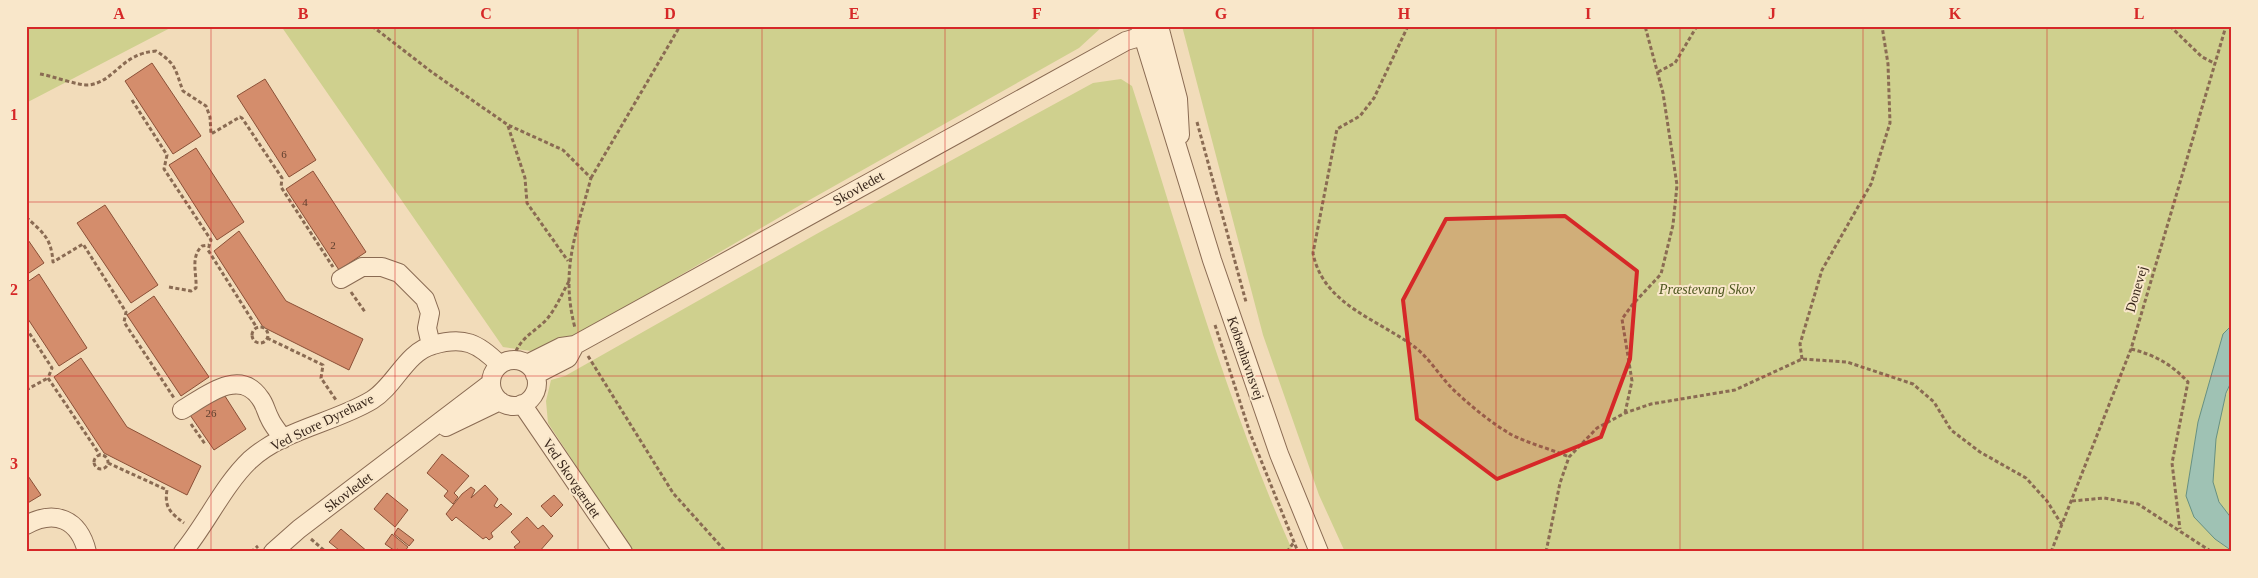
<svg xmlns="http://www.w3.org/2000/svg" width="2258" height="578" font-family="Georgia,serif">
<rect width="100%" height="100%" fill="#f2dcba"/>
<path fill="#cfd08e" d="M26,26h148l-148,77z
M281,26h822l-24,22 -282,159 -231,135 -35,9 -28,-4z
M1182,26h1050v299l-9,10 -25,87 -12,74 29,43 17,13h-887l-26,-57 -56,-160z
M1121,79l11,7c50,156 94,316 161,466h-660l-85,-129 -2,-22 5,-21 14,-4 255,-144 273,-149z
M2232,380v139c-9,-11 -18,-23 -19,-37 -2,-29 7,-75 19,-102z"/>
<path fill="#9fc2b4" stroke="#669081" d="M2232,325v55l-6,13 -10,46 -3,43 6,20 13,17v32l-17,-12 -21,-22 -8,-21 12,-74 25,-88z"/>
<path fill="#d48d6c" stroke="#8b5037" d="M152,63l49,73 -28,18 -48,-73z
M265,79l51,81 -27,17 -52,-81z
M196,148l48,74 -27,18 -48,-75z
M313,171l53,81 -27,18 -53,-81z
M105,205l53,80 -27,18 -54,-80z
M239,231l47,70 77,38 -14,31 -86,-43 -49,-76z
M26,237l18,26 -18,12z
M39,274l48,74 -28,18 -33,-50v-33z
M154,296l55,81 -28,19 -54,-81z
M81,358l46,69 74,39 -14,29 -83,-42 -50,-76z
M223,393l23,36 -32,21 -24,-35z
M442,454l27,22 -15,17 4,4 -5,7 -9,-8 4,-5 -21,-18z
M26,473l15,22 -15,9z
M485,485l13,14 -4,7 3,2 4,-4 11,10 -21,19 2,4 -4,3 -3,-3 -3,2 -27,-22 -4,4 -6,-7 16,-20 9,-7 4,3 -4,8z
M387,493l21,17 -13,17 -21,-18z
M554,495l9,10 -12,12 -10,-11z
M527,517l11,12 5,-4 10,11 -14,16h-21l-4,-5 6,-5 -9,-10z
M398,528l16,12 -5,6 -15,-12z
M341,529l27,23h-30l1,-2 -10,-8z
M392,534l16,13 -4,5 -7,-3 -2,2 -10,-7z"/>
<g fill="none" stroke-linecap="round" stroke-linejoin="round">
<defs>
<path id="minor" d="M1140,26l72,234 67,194 40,98
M1159,26l19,73 2,36
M341,279l21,-12h20l17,6 26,26 5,14 -3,15 4,17
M491 383a23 23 0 1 1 46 0a23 23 0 1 1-46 0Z
M527,364l34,-17 14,-2 551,-304 34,-10
M535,375l33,-17 7,-13
M522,404l101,148
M182,410c22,-13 57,-43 78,-12 5,6 6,14 10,21 3,7 9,13 13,20
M446,427l54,-26
M26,525c29,-16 53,-6 61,27
M183,552c24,-29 40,-66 67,-92 34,-31 84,-37 122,-60 23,-14 34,-48 61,-55 31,-9 45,-2 67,20
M273,552l26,-23 192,-146"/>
</defs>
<use href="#minor" stroke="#8a6b53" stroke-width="20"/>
<path stroke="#8a6b53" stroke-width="3" stroke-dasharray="4 2.5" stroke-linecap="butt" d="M372,26l61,47 75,52 55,25 28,28c-15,56 -31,92 -16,150
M1408,26l-34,72 -14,18 -23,13 -24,124c10,52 65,66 103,95 16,13 26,32 41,45 16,15 36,31 55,42 18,9 39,14 57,22
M2170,26l32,31 14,7
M1658,72l17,-9 22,-37
M40,74c13,2 39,12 49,11 27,-4 31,-31 67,-34 21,13 19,19 27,40l23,15 4,11 1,17 29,-17 2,1 40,60 -1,9 52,80
M132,100l35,55 -3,14 47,71 -3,10 49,78
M1197,122l49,180
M508,126l17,52 2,25 41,58
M591,178l89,-152
M26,217c17,16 25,20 27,45l30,-18 43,68 -2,10 50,76
M169,287l22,4 5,-3c1,-14 -6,-31 6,-42l7,-1
M351,292l14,20
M1215,325l35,108 48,119
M252 335a8 8 0 1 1 16 0a8 8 0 1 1-16 0Z
M26,328l26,40 -4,10 52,77
M267,338l56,27 -2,13 15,22
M2131,349c24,6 40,15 57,33l-16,81 8,66
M516,351c7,-15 20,-20 31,-32 9,-11 15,-25 22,-38
M588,356l85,137 53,59
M1802,359l-2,-15 22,-74 49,-86 19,-61 -2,-59 -6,-38
M26,390l22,-12
M1625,413l7,-32 -10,-62 11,-15 28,-30 12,-49 4,-40 -14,-92 -18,-67
M191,424l14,20
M94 462a7 7 0 1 1 14 0a7 7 0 1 1-14 0Z
M108,463l59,27c-3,18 4,23 17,33
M2072,501l32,-3 34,6 74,48
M311,539l15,13
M251,552l7,-6
M1287,552l7,-10
M1546,552l14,-69 9,-26 28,-29 28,-15 26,-9 84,-14 67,-31 45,3 66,22 21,18 17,28 29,22 46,26 21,23 15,24
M2051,552l80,-203 95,-323"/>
<use href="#minor" stroke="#fceace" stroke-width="18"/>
</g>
<path fill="#d62828" fill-opacity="0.2" stroke="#d62828" stroke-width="4" stroke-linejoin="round" d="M1565,216l72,55 -7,88 -29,78 -104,42 -80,-60 -14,-119 43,-81z"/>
<path fill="none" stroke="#d62828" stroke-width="1" stroke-opacity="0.55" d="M211,26v526M395,26v526M578,26v526M762,26v526M945,26v526M1129,26v526M1313,26v526M1496,26v526M1680,26v526M1863,26v526M2047,26v526M26,202h2206M26,376h2206"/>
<g text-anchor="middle" stroke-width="4" stroke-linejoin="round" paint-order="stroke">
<g font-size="11" fill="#5e3f2e">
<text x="284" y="158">6</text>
<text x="305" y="206">4</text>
<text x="333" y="249">2</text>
<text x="211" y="417">26</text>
</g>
<g font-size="14" fill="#37251a" stroke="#f9e7ca">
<text transform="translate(858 188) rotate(-29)" y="5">Skovledet</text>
<text transform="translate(2136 289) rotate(-74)" y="5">Donevej</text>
<text transform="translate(1246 358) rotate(71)" y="5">Københavnsvej</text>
<text transform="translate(322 422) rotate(-26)" y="5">Ved Store Dyrehave</text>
<text transform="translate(572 478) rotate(56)" y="5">Ved Skovgærdet</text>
<text transform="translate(348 492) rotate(-37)" y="5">Skovledet</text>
</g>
<g font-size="14" font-style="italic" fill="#4d561e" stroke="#f9e7ca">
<text x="1707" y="294">Præstevang Skov</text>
</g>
</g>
<rect width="2258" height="578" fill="none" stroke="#f9e7ca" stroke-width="55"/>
<rect x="28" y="28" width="2202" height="522" fill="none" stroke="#d62828" stroke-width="2"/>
<g font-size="16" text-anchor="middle" font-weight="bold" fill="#d62828">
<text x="119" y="19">A</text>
<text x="303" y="19">B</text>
<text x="486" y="19">C</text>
<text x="670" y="19">D</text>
<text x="854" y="19">E</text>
<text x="1037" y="19">F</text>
<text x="1221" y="19">G</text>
<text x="1404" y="19">H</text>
<text x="1588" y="19">I</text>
<text x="1772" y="19">J</text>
<text x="1955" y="19">K</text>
<text x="2139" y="19">L</text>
<text x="14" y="120">1</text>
<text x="14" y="295">2</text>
<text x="14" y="469">3</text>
</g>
</svg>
